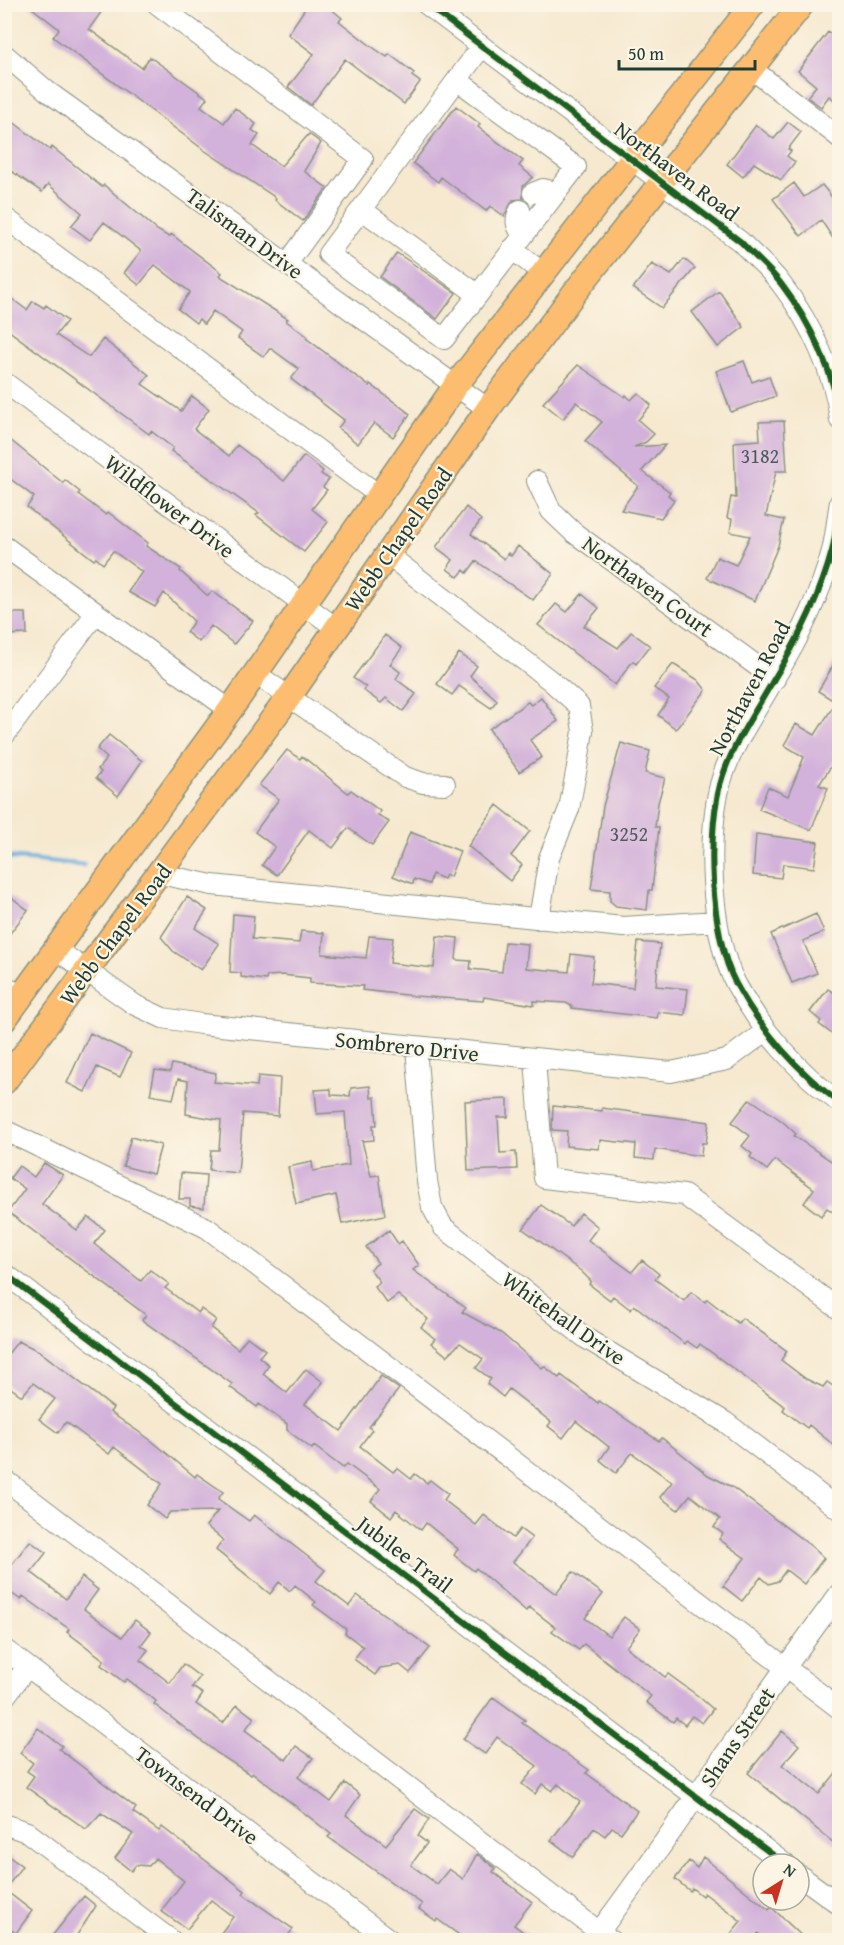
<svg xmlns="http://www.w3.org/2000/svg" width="844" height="1945" font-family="'Gentium Book Plus',serif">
<rect width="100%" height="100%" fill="#fcf5e5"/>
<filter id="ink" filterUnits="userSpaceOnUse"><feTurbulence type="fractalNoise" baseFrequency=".0167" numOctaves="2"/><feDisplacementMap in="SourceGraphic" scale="12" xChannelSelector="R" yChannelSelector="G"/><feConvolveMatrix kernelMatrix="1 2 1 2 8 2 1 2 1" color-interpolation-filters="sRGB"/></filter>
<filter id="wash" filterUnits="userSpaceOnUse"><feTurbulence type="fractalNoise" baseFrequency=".008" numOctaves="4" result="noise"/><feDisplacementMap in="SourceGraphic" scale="24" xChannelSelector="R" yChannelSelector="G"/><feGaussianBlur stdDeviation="1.35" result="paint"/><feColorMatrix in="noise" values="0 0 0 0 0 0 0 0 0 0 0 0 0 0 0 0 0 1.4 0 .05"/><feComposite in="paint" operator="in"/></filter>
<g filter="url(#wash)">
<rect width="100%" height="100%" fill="#f6e9d0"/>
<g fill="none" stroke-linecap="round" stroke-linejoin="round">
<path stroke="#69abdd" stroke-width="5" d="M4,857l79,8"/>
</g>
<g id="blocks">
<path fill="#d2b1da" d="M27,4h80l-18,25 53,39 8,-11 57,41 -6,8 23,17 11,-15 21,16 -4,6 7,5 -7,10 29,21 28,-32 12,9 -17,28 23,17 -24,33 -28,-21 1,-2 -72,-48 -151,-113 6,-8z
M308,4h17l17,14 -3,3 32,25 16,11 2,-3 25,19 -2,3 8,6 -16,22 -59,-45 -34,46 -23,-18 26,-33 -26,-20z
M828,32l12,10v11l-6,7 6,6v38l-11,-8 -8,11 -14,-10 9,-11 -18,-15z
M456,106l24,18 -2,3 45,34 -4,5 14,11 -10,9v13l-10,1 -9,16 -14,-10 -4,5 -45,-34 -3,5 -25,-19z
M4,115l46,35 2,-3 50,40 2,-2 53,45 12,7 2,-3 51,39 -2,3 68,43 -2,2 21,15 -1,2 63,48 1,-2 40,30 -17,23 -19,-14 -16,21 -20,-16 6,-8 -53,-41 8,-10 -29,-21 -6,9 -26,-19 4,-6 -29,-21 -9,13 -5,-5 -3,4 -18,-14 12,-17 -35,-27 -16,20 -15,-12 17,-22 -37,-29 -14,18 -19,-14 11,-13 -34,-29 -6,8 -38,-26z
M788,122l13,10 -13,17 3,2 -4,5 8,6 -14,18 -27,-17 -11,14 -16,-13 29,-39 18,14z
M794,183l10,14 18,-12 18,22v42l-19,-29 -20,16 -28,-37z
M397,253l59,40 -19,26 -57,-42z
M684,259l11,9 -33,40 -29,-20 19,-24 19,11z
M719,291l25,36 -26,20 -26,-35z
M4,293l23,17 6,-9 11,7 2,-3 21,16 -11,14 33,22 14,-18 46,36 -7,9 39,27 11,-15 17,13 -15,20 35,27 8,-11 47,36 20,-25 19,15 -2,3 8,5 -6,8 4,3 -15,19 16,13 -24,30 -48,-37 3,-2 -88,-62 2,-3 -22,-17 -2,3 -145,-107z
M744,361l8,21 17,-6 7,20 -45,16 -15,-41z
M578,365l47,32 1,-2 5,5 7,-7 13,12 -13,15 16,14 -8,8 -12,5 31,-2 -23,26 28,21 -2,3 6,5 -13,18 -40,-8 17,-24 -53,-45 17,-19 -26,-20 -13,17 -20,-16z
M784,421l3,50h-11l-10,45 18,4 -6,26 -23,55 -48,-23 10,-21 19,8 14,-29 -20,-4 2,-13 -5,-1 4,-21 5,1 -2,-56 26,-2 -1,-18z
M4,435l59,48 2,-3 15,12 -2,2 28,21 2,-3 40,31 -2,3 35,23 -1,2 28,25 4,-5 41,30 -19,23 -23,-18 -12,16 -13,-10 8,-11 -30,-28 -9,14 -27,-15 14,-20 -29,-21 -10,13 -7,-6 -2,2 -67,-53 7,-10 -30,-23z
M466,507l15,13 -10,14 33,25 4,-6 3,3 7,-10 35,28 -20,26 -57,-39 -9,12 -3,-3 -6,7 -11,-8 6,-9 -17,-13z
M582,594l17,14 -15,18 34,22 13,-16 19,14 -14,18 -3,-3 -18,24 -77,-60 18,-21 11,8z
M4,613h22l1,21 -23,1z
M385,635l17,13 -12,16 10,8 -4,7 20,15 -13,17 -17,-13 -5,5 -18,-13 3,-3 -13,-9z
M459,653l18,13 -7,10 27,24 -6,8 -32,-22 -7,9 -15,-11z
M840,654v98l-21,33 9,3 -17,42 -52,-21 9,-22 20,9 16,-39 -20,-12 12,-21 19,11 21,-33 -18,-11z
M673,664l25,16 8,10 -30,39 -18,-14 11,-16 -15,-11z
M541,697l17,24 -28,19 12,17 -23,15 -30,-43 39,-27 3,3z
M109,735l33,26 -24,35 -22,-18 5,-6 -3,-3 9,-11 -10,-9z
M621,743l29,8 -5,22 20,5 -7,25 -3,24h4l-7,63h-3l-2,20 -31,-4 -6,-5v-10l-19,-2 12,-83z
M287,750l13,9 2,-3 46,37 3,-3 29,21 -2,4 11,7 -17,23 -24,-17 -15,20 -24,-18 -32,45 -15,-10 13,-18 -20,-15 24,-33 -20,-14z
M497,805l33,26 -19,25 11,9 -12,16 -42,-35z
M410,832l50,19 -10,26 -4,-2 -2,4 -12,-5 -3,10 -15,-5 -1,5 -20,-8z
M756,834l62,8 -4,26 -31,-4 -2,14 -28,-3z
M4,892l24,18 -24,31z
M187,897l20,13 -12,18 24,16 -18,26 -28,-19 -12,-14z
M233,914l21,2 -2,23 47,4 2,-12 23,2 -2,21 44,4 3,-22 24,2 -3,25 44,5 3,-32 21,2 -2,22 15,1 -1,8 32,3 3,-30 23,2 -2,24 43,4 2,-18 23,3 -3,26 42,5 5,-46 22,2 -4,42 32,3 -3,26 -27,-3 -1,6 -85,-10v-2l-6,-3 -32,-2v4l-50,-8 -1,4 -68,-5 -53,-6 1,-4 -53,-3v-5l-28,-3 -15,1 -1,4 -25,-3v-4l-11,-1z
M816,914l8,18 -21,9 14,32 -25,10 -21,-49z
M828,989l12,8v43l-21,-16 2,-3 -11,-9z
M90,1033l41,20 -11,24 -23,-10 -12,25 -18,-9z
M172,1064l44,9 -2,9 43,4 1,-10 22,2 -2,38 -35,-3 -5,60 -29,-3 2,-20h8l2,-30 -35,-6 2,-33 -10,-2 -5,20 -23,-4 5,-25 15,2z
M370,1086l1,12 4,-1 2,28h-4l1,15 -12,1 9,35 8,-1 6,40 -43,9 -6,-29 -40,9 -8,-37 24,-5 1,9 36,-6 -4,-53 -28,2 -2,-24 16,-1v6l19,1 1,-8z
M508,1099v18h-10l2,36 16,-1 1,17 -49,2 -3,-70z
M750,1099l32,22 14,13 -2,2 46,31v50l-13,-9 -6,8 -17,-13 10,-14 -39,-29 -8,10 -17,-13 2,-3 -10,-8 8,-10 -18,-14z
M553,1106l49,5v-3l107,14 -3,21h-4l-1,13 -46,-7 -1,11 -19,-2 1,-14 -36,-4 -1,9 -33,-3 1,-15 -15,-1z
M131,1137l30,8 -8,29 -30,-8z
M44,1163l19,12 -21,29 35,26 11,-13 17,13 -11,14 34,27 13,10 9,-11 19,14 -4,4 33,25 3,-4 15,11 -5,8 27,21 9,-12 18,13 -6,7 10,8 -6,9 24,19 19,-24 17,13 -18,22 36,27 40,-55 18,13 -30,38 3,3 -12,16 33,26 4,-4 14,11 4,-5 12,9 3,-3 18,14 -4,6 32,25 8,-10 29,23 7,-9 12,9 -19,24 43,32 17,-22 30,22 -18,24 24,18 15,-19 16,12 -14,18 39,30 3,-3 30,22 15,13 -11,14 -10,-7 -7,9 -9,-7 -3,4 -27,-20 5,-6 -67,-52 -5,6 -27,-19 3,-4 -26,-20 -3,4 -50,-43 -2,3 -20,-16 4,-6 -32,-26 -5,7 -25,-20 -5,7 -20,-16 9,-12 -33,-25 -4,4 -29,-22 -2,3 -25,-19v-6l-28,-20 -2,3 -27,-20 2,-3 -90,-64 4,-5 -138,-103 17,-23 -15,-11 9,-12 15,11z
M181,1173l25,2 -2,33 -14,-2v-7h-11z
M541,1205l30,21 10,-13 17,14 -10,13 44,32 10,-12 17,14 -4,5 29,22 7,-9 14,10 2,-3 31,24 4,-5 45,33 -6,9 25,19 17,8 4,-5 13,9v59l-31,-25 -2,3 -24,-18 2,-3 -85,-63 -3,4 -10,-7 -2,3 -51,-39 -3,5 -18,-14 -3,4 -21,-16 2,-3 -10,-10 -58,-42z
M389,1230l9,14 4,-3 17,24 -6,5 53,38 -4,4 39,21 41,35 2,-2 15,12 2,-3 37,28 1,-2 60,40 3,-3 46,37 24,12 79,59 13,12 -20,26 -18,-14 -8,11 -9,3 -8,-7 -19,24 -19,-15 22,-28 -26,-19 4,-5 -9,-7 6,-8 -30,-24 -12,15 -18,-13 12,-15 -40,-29 -16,20 -16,-13 9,-13 -33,-26 -13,17 -15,-12 3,-4 -42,-33 -6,8 -16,-13 4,-5 -15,-11 7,-9 -23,-16 -13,13 -16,-13 4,-4 -14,-12 7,-8 -30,-24 -11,8 -13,-17 6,-4 -10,-13 8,-6 -12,-16z
M18,1341l21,10 74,57 -3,4 42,29 43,36 2,-3 26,18 -5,7 31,22 5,-6 71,55 -9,11 33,25 8,-11 73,53 -20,25 -10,-8 -20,3 -5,7 -21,-16 9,-12 -18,-14 1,-4 -33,-24 3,-3 -21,-17 -5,6 -11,-9 -9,12 -54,-44 7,-10 -17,-14 12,-15 -48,1 -5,7 -18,-14 15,-21 -48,-37 -5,7 -43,-32 -8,11 -19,-14 16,-20 -22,-16 -11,13 -18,-13v-24z
M30,1541l16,12 -15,19 35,27 16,-22 16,13 -14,19 38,28 13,-17 16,12 -10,13 7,5 -8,10 30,23 13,-19 17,13 -8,10 11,7 -7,10 27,19 14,-18 17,13 -9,12 41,30 10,-14 17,12 -15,19 33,25 14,-19 15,12 -14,20 40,30 29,-36 14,10 -11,17 9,7 -16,22 26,19 12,-15 14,10 14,-25 18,14 -2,4 39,30 -18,23 21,16h-62l-5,-5 -3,3 -28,-20 -1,2 -17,-12 3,-5 -94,-67 3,-3 -78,-61 -2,2 -34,-22 -63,-49 2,-3 -29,-22 -3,3 -23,-17 3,-5 -37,-28 2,-3 -46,-33 -2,4 -17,-12v-14z
M493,1697l32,23 -3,3 67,47 -3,3 51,38 -16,22 -9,-6 -7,9 -11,-8 -21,29 -22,-17 29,-38 -22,-18 -6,7 -10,-7 -7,10 -13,-10 15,-18 -40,-29 -12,17 -22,-15z
M38,1728l24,18 -3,3 77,59 -3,4 26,19 3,-4 83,64 -2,3 50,35 -9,12h-31l-8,-6 -4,6h-26l18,-24 -22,-17 -24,29 -26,-18 23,-30 -29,-23 -6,8 -13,-1 -5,6 -16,-13 18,-24 -32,-21 -15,16 -60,-42 8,-11 -7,-5 6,-8 -13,-10z
M782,1731l17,14 -17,20 37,29 21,-26v80l-92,-75z
M4,1853l18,13 -17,24 27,21 -16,22 -12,-8z
M703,1857l66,53 2,-3 36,34h-40l-9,-8 -6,8h-27l16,-20 -37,-28 -2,3 -10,-8 -2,3 -15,-12 14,-18 8,7z
M84,1896l12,10 -23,35h-25z"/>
</g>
</g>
<g filter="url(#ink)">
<use href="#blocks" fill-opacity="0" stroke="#8a9382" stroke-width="1.5"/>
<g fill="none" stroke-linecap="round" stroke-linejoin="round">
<defs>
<path id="minor" d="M157,4l206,155 -76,105
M426,4l315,238c13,14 29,27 41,43 28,37 53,89 58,135
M4,54l43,37 441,318
M752,69l88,69
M457,80l119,87 -132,172 -116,-85z
M457,80l25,-34
M533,193l10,-4 13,3
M361,209l116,85
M520,210c-6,10 -4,16 3,26
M4,217l376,279
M512,249l32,25
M4,382l332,246
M537,481l14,30 22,21 202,147
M840,502c-3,16 -4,33 -8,49 -12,45 -34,89 -58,128 -18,32 -39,61 -51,96 -18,52 -13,161 13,209 25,46 62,88 104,119
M4,546l226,164
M388,555l163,126 28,25 4,25 -5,31 -9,47 -20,49 -10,61
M256,674l149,103 18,6 22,1
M4,736l92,-123
M160,874l52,11 411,42 94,-6
M57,950l78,55 28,13 38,6 470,48 56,-12 39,-29
M4,985l17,12
M416,1047l11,134 5,26 11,20 144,112 138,83 115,88
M535,1059l9,119 140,17 156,115
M4,1130l203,98 633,481
M4,1273l781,591
M4,1479l606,461
M4,1649l386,291
M4,1698l23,-31
M4,1824l23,8 144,108
M799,1875l41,30
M593,1940c86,-113 161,-234 247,-347"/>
<path id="major" d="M4,1020l226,-310 226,-325 297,-381
M4,1082l285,-385 199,-288 87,-117 227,-288"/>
</defs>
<use href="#minor" stroke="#8a9382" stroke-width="22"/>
<use href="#major" stroke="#8a9382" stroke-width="27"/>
<use href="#minor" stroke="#fff" stroke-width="20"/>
<use href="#major" stroke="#fcbd6f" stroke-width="24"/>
<defs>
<path id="cycleway" d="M426,4l315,238c13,14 29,27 41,43 28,37 53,89 58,135
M840,502c-3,16 -4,33 -8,49 -12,45 -34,89 -58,128 -18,32 -39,61 -51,96 -18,52 -13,161 13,209 25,46 62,88 104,119
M4,1273l781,591"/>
</defs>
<use href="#cycleway" stroke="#fcf5e5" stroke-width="10"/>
<use href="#cycleway" stroke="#1b5e20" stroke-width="6"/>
</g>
</g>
<g text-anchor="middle" stroke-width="4.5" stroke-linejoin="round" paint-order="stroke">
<g font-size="20" fill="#4c5a5e">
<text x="760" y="463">3182</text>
<text x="629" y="841">3252</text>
</g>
<g font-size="22" fill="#1f3d34" stroke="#fcf5e5">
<text transform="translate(677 171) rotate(37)" y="8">Northaven Road</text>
<text transform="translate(245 233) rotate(36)" y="8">Talisman Drive</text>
<text transform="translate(170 506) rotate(37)" y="8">Wildflower Drive</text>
<text transform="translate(398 539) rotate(-55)" y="8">Webb Chapel Road</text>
<text transform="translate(648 586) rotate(36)" y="8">Northaven Court</text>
<text transform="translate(749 688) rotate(-62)" y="8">Northaven Road</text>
<text transform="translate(115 934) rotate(-53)" y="8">Webb Chapel Road</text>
<text transform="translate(407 1046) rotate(6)" y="8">Sombrero Drive</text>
<text transform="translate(564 1318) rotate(35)" y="8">Whitehall Drive</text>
<text transform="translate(405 1554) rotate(37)" y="8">Jubilee Trail</text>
<text transform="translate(737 1737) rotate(-56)" y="8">Shans Street</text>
<text transform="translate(197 1795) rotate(37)" y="8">Townsend Drive</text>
</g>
</g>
<rect width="844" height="1945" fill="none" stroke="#fcf5e5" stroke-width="24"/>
<g transform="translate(781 1882) rotate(37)"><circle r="28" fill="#fcf5e5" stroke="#a4ab9e" stroke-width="1.5"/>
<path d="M0-4.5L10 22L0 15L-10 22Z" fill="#c8321e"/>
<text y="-9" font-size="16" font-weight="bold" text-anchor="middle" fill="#1f3d34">N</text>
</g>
<path d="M619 60v9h136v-9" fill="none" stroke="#1f3d34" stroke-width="3"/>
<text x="628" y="60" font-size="18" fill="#1f3d34" stroke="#fcf5e5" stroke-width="4.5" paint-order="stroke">50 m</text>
</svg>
